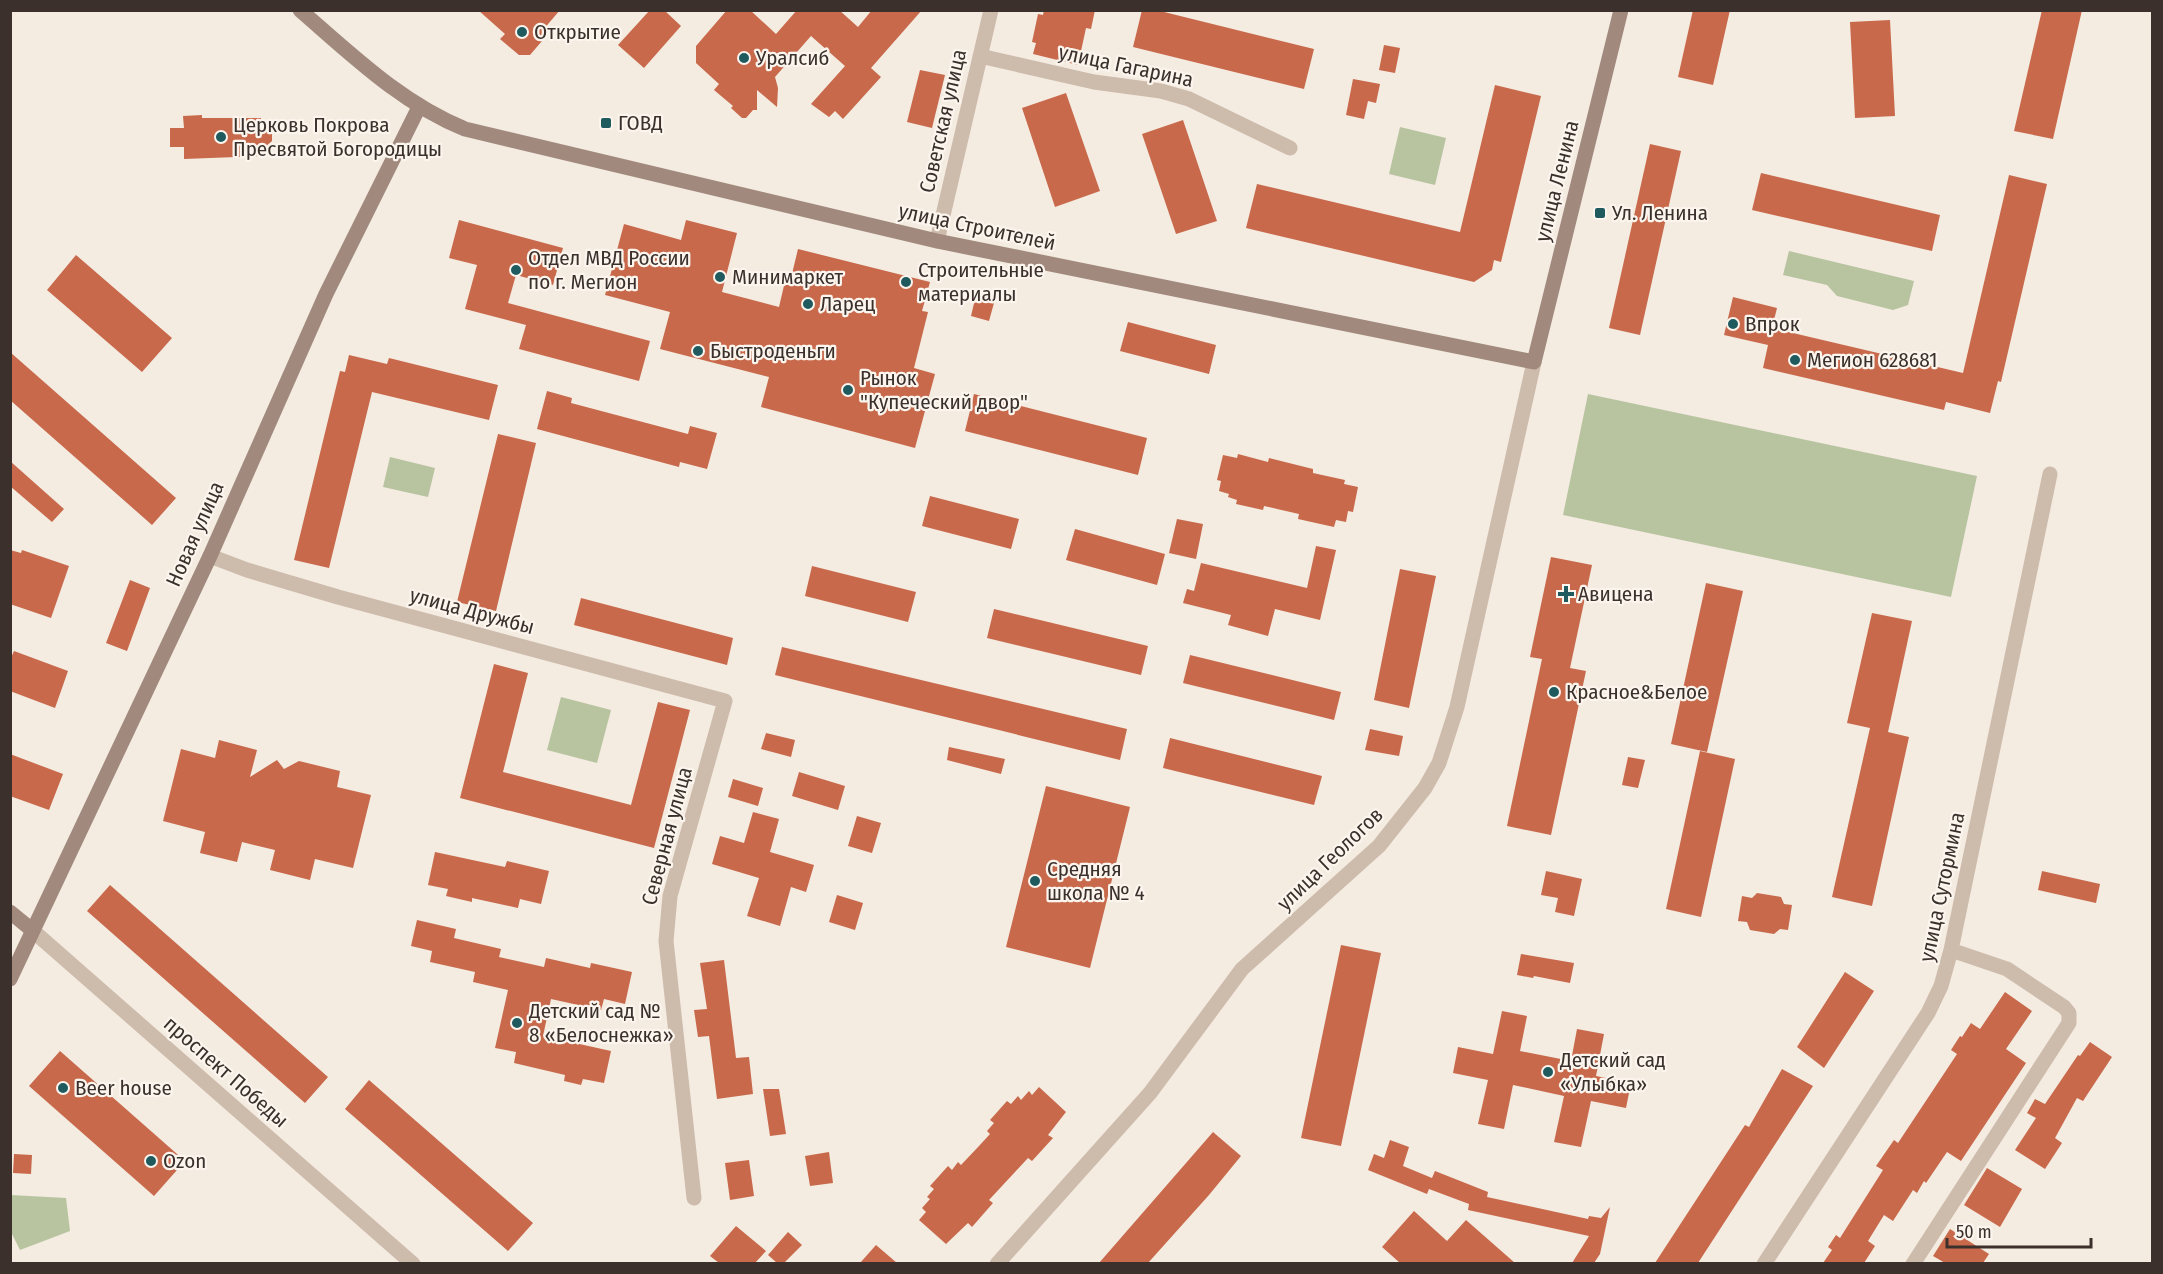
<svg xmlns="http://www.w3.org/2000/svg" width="2163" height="1274" font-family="'Fira Sans Condensed',sans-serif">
<rect width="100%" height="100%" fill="#f4ebe1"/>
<path fill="#b8c4a0" d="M1400,127l46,11 -11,47 -46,-11z
M1789,251l125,30 -6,24 -15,5 -56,-14 -10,-11 -44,-10z
M1588,394l389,82 -26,121 -388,-82z
M390,457l45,11 -7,29 -45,-10z
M561,697l50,13 -14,53 -50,-13z
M11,1195l55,3 4,33 -50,19 -9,-18z"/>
<path fill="#c8694b" d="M478,10h82l-17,20 5,4 -18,21h-11l-19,-16 5,-5z
M650,10h14l17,16 -37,42 -26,-23z
M727,10h23l26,24 21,-24h42l19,17 14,-17h50l-51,58 10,9 -38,42 -8,-8 -6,6 -18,-13 34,-38 -34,-30 -36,41 3,11 -1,19 -20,-17v20h-4l-7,8h-4l-11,-10 2,-2 -19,-16 5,-6 -23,-21v-17z
M1044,10h51l-4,19 -5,-1 -8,37 -45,-11 3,-11 -4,-1 6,-28 5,1z
M1142,10h14l158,39 -10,40 -171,-42z
M1693,10h37l-17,75 -35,-8z
M2042,10h40l-29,129 -39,-8z
M1890,20l5,96 -40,2 -5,-96z
M1384,45l16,3 -5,25 -16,-3z
M920,70l25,5 -13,53 -25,-6z
M1353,79l27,5 -4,19 -8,-2 -4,18 -18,-4z
M1495,85l46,11 -40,166 -7,-2 -2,10 -18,12 -228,-54 11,-44 203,48z
M1066,93l34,98 -45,16 -33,-99z
M202,115v3h59v5l11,9v9l-11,10v5l-77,3v-12h-14v-19h14l-1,-12z
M1183,120l34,101 -41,13 -34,-100z
M1650,144l31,7 -41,184 -31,-7z
M1761,173l179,42 -8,36 -180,-41z
M2009,175l38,9 -46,198 -3,-1 -8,32 -44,-11 -2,8 -181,-42 5,-23 -44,-10 9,-38 44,11 -5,20 191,45z
M459,220l104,28 -10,37 -37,-10 -8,28 142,38 -11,40 -120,-32 7,-24 -61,-16 12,-44 -28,-7z
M686,220l51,13 -15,59 57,15 7,-30 5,1 7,-29 132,33 -8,29 6,1 -14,56 21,6 -20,74 -154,-41 8,-30 -109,-28 10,-37 -65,-17 19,-71 57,16z
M76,255l96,83 -30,34 -95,-82z
M975,299l19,4 -5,18 -18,-5z
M1128,322l88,23 -7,29 -89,-23z
M10,352l166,146 -24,27 -142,-125z
M349,355l38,9 2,-6 109,27 -9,35 -117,-28 -43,176 -35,-8 46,-189 5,1z
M547,391l25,7 -1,5 117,31 2,-8 27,7 -10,36 -27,-7 -1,5 -142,-38z
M974,394l173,44 -9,37 -173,-44z
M498,434l38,9 -40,168 -39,-9z
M1238,454l30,8 1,-4 44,11v4l32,7 -1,4 14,3 -5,25 -5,-1 -2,11 -10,-2 -2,7 -36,-8 1,-5 -35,-8 -1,4 -27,-6 1,-4 -9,-3 1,-3 -10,-3 2,-10 -4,-1 6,-25 14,3z
M10,461l54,48 -12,13 -42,-36z
M930,496l89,23 -8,30 -89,-23z
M1177,519l26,5 -7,35 -27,-6z
M1075,529l90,25 -8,31 -91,-25z
M1316,546l20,4 -16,70 -45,-11 -7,27 -40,-11 3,-10 -48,-12 4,-14 7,2 7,-28 106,25z
M10,550l11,3 1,-3 47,16 -18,52 -41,-14z
M1551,557l41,8 -22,103 16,3 -35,164 -44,-9 35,-167 -12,-2z
M812,566l104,26 -8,30 -103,-26z
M1400,569l36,7 -27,132 -35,-8z
M130,580l20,8 -23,63 -21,-8z
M1706,583l37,8 -36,161 -36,-8z
M581,598l152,40 -6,27 -153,-40z
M994,609l154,37 -7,29 -154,-37z
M1872,613l40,8 -24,111 21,5 -37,169 -40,-9 38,-169 -23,-5z
M782,647l345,82 -7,31 -345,-85z
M14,651l54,20 -13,37 -45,-17v-31z
M1190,655l151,37 -7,28 -151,-37z
M494,664l34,9 -25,99 128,33 27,-103 32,8 -36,138 -194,-50z
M1370,729l33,7 -4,20 -34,-6z
M766,733l29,7 -4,17 -30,-8z
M1170,738l152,38 -8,29 -151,-37z
M219,740l38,10 -7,27 27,-17 7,9 15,-8 41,10 -3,16 34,8 -18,73 -38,-9 -5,21 -40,-10 5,-20 -33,-8 -5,20 -37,-9 5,-21 -42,-11 18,-72 34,9z
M949,747l56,12 -4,15 -54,-14z
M1700,751l35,8 -34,158 -35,-8z
M10,754l53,20 -14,36 -39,-14z
M1628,757l17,3 -7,28 -16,-3z
M799,772l46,14 -7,24 -46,-14z
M733,779l30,9 -5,18 -30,-9z
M1046,786l84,21 -40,161 -84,-21z
M753,812l26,7 -9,33 44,13 -8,27 -15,-5 -11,39 -33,-10 12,-38 -47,-14 8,-28 24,7z
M857,816l24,7 -9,30 -24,-7z
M435,852l70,15 2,-6 42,10 -8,33 -21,-5 -2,9 -46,-10v4l-26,-6 2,-7 -20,-4z
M1546,871l36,8 -8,37 -19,-4 3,-14 -17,-3z
M2042,871l58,13 -4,19 -58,-13z
M110,885l218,192 -23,26 -218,-192z
M1757,893l24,4 3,7 8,1 -4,25 -8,-1 -6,5 -24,-4 -3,-8 -9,-1 4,-25 10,2z
M837,895l26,8 -8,27 -26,-8z
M417,920l39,9 -2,9 47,11 -2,8 45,10 2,-9 44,10 1,-5 41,9 -7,32 -21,-5 -3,11 -50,-11 -8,37 68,15 -7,32 -21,-4 -2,6 -17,-4 1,-6 -51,-12 2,-11 -21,-4 13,-58 -35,-8 2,-10 -45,-10 2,-11 -21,-5z
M1341,945l40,8 -40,193 -40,-8z
M1521,954l53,9 -4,20 -36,-7 -1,2 -16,-3z
M724,960l12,98 13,-1 4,37 -36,5 -8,-63 -11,1 -4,-27 13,-1 -7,-46z
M1845,972l29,19 -50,77 -27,-21z
M2005,992l27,19 -26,38 20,14 -65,98 -14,-9 -21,31 -2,-2 -7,12 -4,-3 -20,31 -9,-6 -16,26 7,5 -11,17h-41l9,-13 -4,-3 8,-12 4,3 43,-68 -7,-4 18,-26 4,3 59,-89 -6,-4 9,-14 2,1 9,-14 9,6z
M1502,1011l25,5 -7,35 51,10 6,-32 27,5 -8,42 35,7 -5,25 -35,-7 -10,46 -27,-5 10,-46 -51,-11 -9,44 -26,-5 10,-44 -35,-7 5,-26 35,7z
M2090,1042l22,15 -29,44 -6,-3 -22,40 7,5 -17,26 -30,-19 21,-32 -9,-5 8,-14 10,5 33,-49 2,1z
M60,1051l125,110 -31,35 -125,-110z
M1782,1069l31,17 -115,177h-43l90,-138 4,2z
M369,1080l164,143 -25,28 -163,-142z
M1039,1087l27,25 -18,23 5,3 -21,23 -4,-3 -39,42 4,3 -21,24 -4,-4 -22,21 -27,-24 7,-8 -4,-4 8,-9 -3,-2 7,-8 -4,-3 18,-20 4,4 6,-8 3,3 18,-19 11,-12 -3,-3 7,-8 -4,-3 17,-19 4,3 7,-8 3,4 8,-9 3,4z
M763,1089h16l7,45 -16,2z
M1213,1132l28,24 -32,39 -61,68h-49z
M1390,1140l19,7 -6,19 29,12 3,-7 53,21 -1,5 101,22 1,-3 12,2 9,-11 -10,47 -6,9h-22l17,-27 -121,-26 1,-6 -40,-15 -2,5 -59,-24 6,-16 10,4z
M829,1152l4,31 -23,3 -5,-30z
M14,1154l18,1 -1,19 -18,-1z
M749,1160l5,36 -24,4 -5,-37z
M1987,1168l35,21 -22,38 -36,-22z
M1414,1211l33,30 19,-21 49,43h-115l-18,-16z
M736,1226l30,25 -11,12h-36l-9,-7z
M1950,1229l39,25 -6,9h-38l-12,-7z
M788,1232l14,13 -18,18h-7l-9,-8z
M876,1245l21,18h-37z"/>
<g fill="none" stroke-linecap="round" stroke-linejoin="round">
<path stroke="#cdbbac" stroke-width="15" d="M980,56l114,26 67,9 28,8 101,49
M937,241l54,-231
M210,556l37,14 91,27 387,104 -55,195 -4,45 28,257
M32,930l381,334
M997,1264l153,-171 92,-124 137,-123 46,-58 14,-25 18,-56 77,-345
M1764,1264l164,-251 13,-27 10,-36 99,-476
M1913,1264l156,-241v-10l-5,-6 -57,-38 -56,-19"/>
<path stroke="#a18a7d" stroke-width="15" d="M300,10c52,45 101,93 165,119l472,112 597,121 87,-352
M10,912l22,18
M10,979l200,-423 116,-262 93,-187"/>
</g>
<g fill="#1f5a5e" stroke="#fbf5ee" stroke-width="2">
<circle cx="522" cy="32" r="6"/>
<circle cx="744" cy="58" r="6"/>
<rect x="600" y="117" width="12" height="12" rx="3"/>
<circle cx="221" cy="137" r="6"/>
<rect x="1594" y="207" width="12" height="12" rx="3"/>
<circle cx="516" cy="270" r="6"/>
<circle cx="720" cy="277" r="6"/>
<circle cx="906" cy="282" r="6"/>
<circle cx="808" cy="304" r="6"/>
<circle cx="1733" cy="324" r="6"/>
<circle cx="698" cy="351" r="6"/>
<circle cx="1795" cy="360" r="6"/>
<circle cx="848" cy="390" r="6"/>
<path d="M1563 585h6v6h6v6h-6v6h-6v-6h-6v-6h6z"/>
<circle cx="1554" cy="692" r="6"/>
<circle cx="1035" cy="881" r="6"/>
<circle cx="517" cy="1023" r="6"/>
<circle cx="1548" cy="1072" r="6"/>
<circle cx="63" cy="1088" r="6"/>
<circle cx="151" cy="1161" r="6"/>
</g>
<g text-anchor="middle" stroke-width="4.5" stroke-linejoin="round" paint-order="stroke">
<g font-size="21" fill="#3b302b" stroke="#fbf5ee" text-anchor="start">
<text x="534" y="39">Открытие</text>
<text x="756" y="65">Уралсиб</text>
<text x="618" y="130">ГОВД</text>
<text x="233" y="132">Церковь Покрова<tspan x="233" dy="24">Пресвятой Богородицы</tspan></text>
<text x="1612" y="220">Ул. Ленина</text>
<text x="528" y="265">Отдел МВД России<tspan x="528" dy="24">по г. Мегион</tspan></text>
<text x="918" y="277">Строительные<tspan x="918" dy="24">материалы</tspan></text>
<text x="732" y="284">Минимаркет</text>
<text x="820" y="311">Ларец</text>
<text x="1745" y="331">Впрок</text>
<text x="710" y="358">Быстроденьги</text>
<text x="1807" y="367">Мегион 628681</text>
<text x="860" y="385">Рынок<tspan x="860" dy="24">"Купеческий двор"</tspan></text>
<text x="1578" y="601">Авицена</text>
<text x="1566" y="699">Красное&amp;Белое</text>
<text x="1047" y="876">Средняя<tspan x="1047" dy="24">школа № 4</tspan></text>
<text x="529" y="1018">Детский сад №<tspan x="529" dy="24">8 «Белоснежка»</tspan></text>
<text x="1560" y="1067">Детский сад<tspan x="1560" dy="24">«Улыбка»</tspan></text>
<text x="75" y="1095">Beer house</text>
<text x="163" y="1168">Ozon</text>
</g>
<g font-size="21" fill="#3b302b" stroke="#fbf5ee">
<text transform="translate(1126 66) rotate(12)" y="7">улица Гагарина</text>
<text transform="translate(943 121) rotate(-77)" y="7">Советская улица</text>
<text transform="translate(1557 181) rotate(-76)" y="7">улица Ленина</text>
<text transform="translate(977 227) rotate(12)" y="7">улица Строителей</text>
<text transform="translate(195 534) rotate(-66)" y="7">Новая улица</text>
<text transform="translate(472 611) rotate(15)" y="7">улица Дружбы</text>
<text transform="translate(667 836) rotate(-75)" y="7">Северная улица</text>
<text transform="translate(1330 859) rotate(-44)" y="7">улица Геологов</text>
<text transform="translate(1942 887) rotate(-78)" y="7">улица Сутормина</text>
<text transform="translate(226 1072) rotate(41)" y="7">проспект Победы</text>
</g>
</g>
<rect width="2163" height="1274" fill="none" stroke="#3b302b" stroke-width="24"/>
<path d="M1947 1238v9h144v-9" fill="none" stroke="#3b302b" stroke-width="3"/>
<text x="1956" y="1238" font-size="18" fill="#3b302b" stroke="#fbf5ee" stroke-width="4.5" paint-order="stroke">50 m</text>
</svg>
